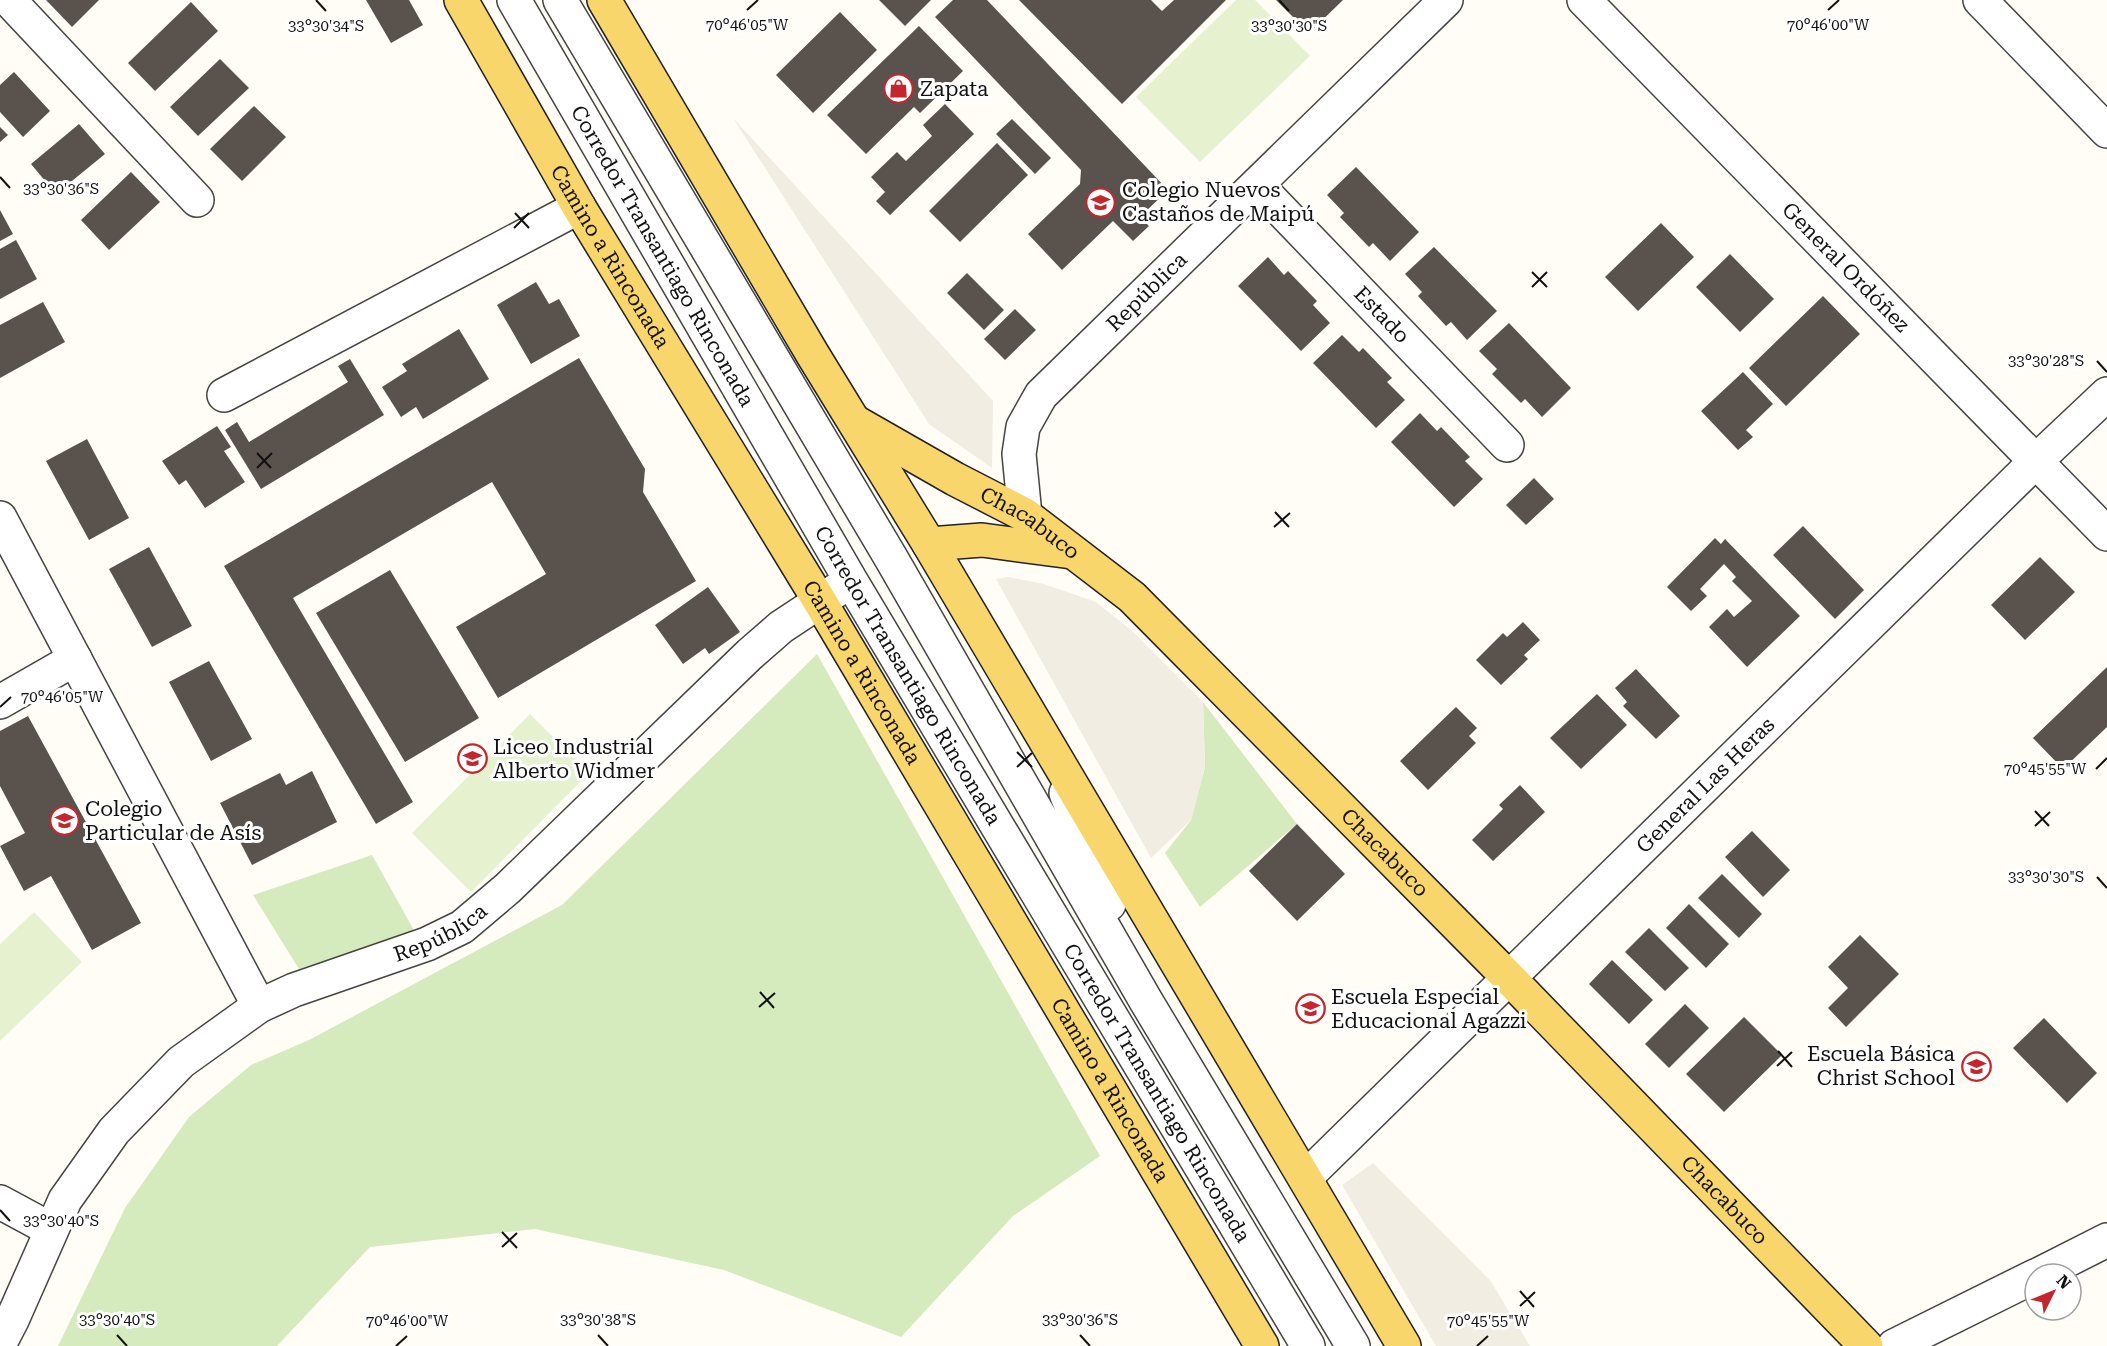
<svg xmlns="http://www.w3.org/2000/svg" width="2107" height="1346" font-family="'Roboto Serif',serif">
<rect width="100%" height="100%" fill="#fffdf5"/>
<path fill="#d5ebbd" d="M817,654l283,502 -87,60 -112,121 -177,-67 -189,-41 -165,18 -93,99h-219l67,-138 64,-91 62,-52 58,-25 253,-135z
M1203,702l94,122 -97,83 -35,-54 26,-33 14,-53z
M372,855l43,77 -116,37 -46,-74z"/>
<path fill="#e6f2cf" d="M1236,0h19l55,56 -110,106 -64,-65z
M530,714l59,59 -118,119 -59,-59z
M34,912l48,50 -82,79v-97z"/>
<path fill="#f1ede2" d="M733,118l260,283 -1,67 -63,-44z
M1008,577l36,7 52,18 35,28 72,72 2,65 -14,53 -40,38 -155,-279z
M1373,1163l117,117 40,66h-94l-94,-161z"/>
<path fill="#5a524d" d="M46,0h53l-27,27z
M366,0h43l14,25 -32,18z
M879,0h52l-26,26z
M953,0h34l181,190 -28,27 9,9 -16,15 -20,-20 -51,49 -34,-36 52,-50 1,-14 -146,-153z
M1019,0h132l11,11 12,-11h52l-104,104z
M1276,0h67l-34,33z
M191,2l27,29 -63,60 -27,-28z
M840,12l37,38 -64,63 -37,-38z
M919,26l44,45 -43,42 -6,-6 -48,47 -39,-39z
M220,59l29,29 -51,48 -28,-29z
M14,72l36,39 -27,26 -23,-25v-27z
M945,104l29,30 -84,81 -14,-14 9,-9 -14,-15 26,-25 9,9 26,-25 -9,-11z
M254,106l32,31 -44,44 -32,-32z
M1012,119l39,39 -16,16 -39,-40z
M79,124l26,30 -49,40 -25,-30z
M0,127l8,8 -8,7z
M997,143l31,32 -68,67 -31,-31z
M1356,167l63,65 -29,29 -17,-18 -4,4 -29,-30 4,-4 -17,-18z
M131,172l29,30 -51,48 -28,-30z
M0,210l13,24 -13,7z
M1661,223l33,34 -56,54 -33,-34z
M16,240l21,39 -37,20v-50z
M1434,247l63,64 -30,29 -16,-18 -5,4 -28,-30 4,-4 -17,-18z
M1730,254l44,45 -34,33 -44,-45z
M1268,257l16,18 4,-4 29,30 -4,4 17,18 -29,28 -63,-65z
M967,273l37,37 -20,20 -37,-37z
M536,282l13,22 10,-5 21,37 -49,28 -34,-59z
M1823,296l37,38 -74,72 -37,-38z
M43,302l22,40 -65,36v-53z
M1015,309l21,21 -31,30 -21,-21z
M1509,323l62,65 -29,29 -17,-18 -4,4 -29,-29 5,-5 -18,-18z
M459,329l30,50 -66,40 -7,-12 -15,10 -19,-30 25,-16 -5,-7z
M1342,335l17,17 4,-4 29,30 -5,4 18,18 -29,28 -63,-65z
M579,358l66,111 -2,23 53,89 -198,117 -42,-71 90,-53 -54,-92 -199,116 120,204 -37,22 -152,-258z
M350,359l34,56 -123,74 -36,-59 12,-8 12,20 99,-60 -10,-16z
M1743,372l30,32 -27,26 7,7 -15,13 -37,-39z
M1420,413l17,18 4,-4 29,30 -5,4 18,18 -29,28 -63,-65z
M217,426l14,21 -7,4 21,31 -40,26 -19,-28 -7,5 -17,-24z
M87,439l42,79 -40,22 -43,-79z
M1534,478l20,21 -28,26 -20,-20z
M1803,526l61,64 -29,29 -62,-64z
M1715,538l6,6 4,-5 75,77 -53,51 -38,-40 18,-18 7,8 18,-16 -20,-20 4,-4 -12,-13 -24,25 7,7 -16,15 -24,-24z
M149,547l43,79 -40,21 -43,-78z
M2040,557l35,35 -50,48 -34,-35z
M390,570l89,148 -74,44 -89,-149z
M708,587l32,45 -31,22 -4,-6 -22,16 -28,-39z
M1523,622l17,18 -16,15 4,4 -27,26 -25,-25 27,-27 4,4z
M209,661l43,78 -41,22 -42,-79z
M2107,667v60l-44,42 -30,-31z
M1636,669l44,47 -24,23 -33,-33 4,-4 -12,-14z
M1597,694l30,31 -46,44 -31,-31z
M1456,707l21,21 -8,8 7,7 -48,47 -28,-29z
M28,716l113,207 -49,27 -41,-74 -27,15 -24,-45 25,-13 -25,-47v-55z
M312,771l25,51 -85,43 -32,-62 60,-30 6,12z
M1520,785l25,27 -52,49 -21,-21 31,-31 -4,-4z
M1297,824l48,50 -48,47 -48,-50z
M1752,831l38,39 -27,27 -38,-40z
M1722,874l40,40 -23,24 -41,-40z
M1689,904l40,40 -23,24 -40,-40z
M1649,928l40,40 -24,23 -40,-39z
M1860,935l39,39 -53,53 -18,-19 20,-20 -20,-21z
M1612,960l41,40 -24,24 -40,-40z
M1685,1004l24,24 -40,40 -24,-24z
M1744,1017l38,38 -58,57 -38,-38z
M2044,1018l53,55 -30,30 -54,-55z"/>
<g fill="none" stroke-linecap="round" stroke-linejoin="round">
<defs>
<g id="minor">
<path d="M9,0l188,200"/>
<path id="s1" d="M514,0l337,581 457,765"/>
<path d="M560,0l331,558 255,443 207,345"/>
<path id="s2" d="M1584,0l523,534"/>
<path d="M1980,0l127,131"/>
<path id="s3" d="M1257,185l250,260"/>
<path d="M224,395l355,-188"/>
<path id="s4" d="M1025,515l-6,-61 4,-27 18,-32 405,-395"/>
<path d="M0,518l259,488"/>
<path d="M0,702l75,-43"/>
<path d="M1066,793l43,111"/>
<path id="s5" d="M1305,1178l731,-717 71,-67"/>
<path d="M0,1202l50,27"/>
<path d="M2040,1274l67,-34"/>
<path id="s6" d="M0,1343l12,-23 53,-120 49,-69 67,-69 78,-56 35,-16 133,-46 35,-17 46,-39 242,-234 31,-27 62,-41"/>
<path d="M1894,1346l141,-70"/>
</g>
<g id="major">
<path id="s7" d="M461,0l118,207 240,393 443,746"/>
<path d="M604,0l209,355 116,189 475,802"/>
<path id="s8" d="M857,423l98,56 70,36 107,82 377,381 357,368"/>
<path d="M929,544l53,-4 90,12"/>
</g>
</defs>
<use href="#minor" stroke="#444" stroke-width="36"/>
<use href="#major" stroke="#222" stroke-width="36"/>
<use href="#minor" stroke="#fff" stroke-width="33"/>
<use href="#major" stroke="#f9d66b" stroke-width="33"/>
</g>
<path fill="none" stroke="#111" stroke-width="2" d="M316,0l10,11M1279,0l10,11M747,10l11,-10M1828,10l11,-10M0,177l10,11M515,213l14,15M514,228l15,-15M1532,272l15,15M1532,287l15,-15M2097,361l10,11M257,453l14,15M257,468l15,-15M1275,512l14,15M1274,527l16,-14M0,707l11,-10M1017,752l15,15M1017,767l15,-14M2096,769l11,-11M2035,811l14,15M2035,826l15,-14M2097,877l10,11M760,992l14,16M759,1007l16,-14M1778,1051l14,16M1777,1066l15,-14M0,1210l10,11M502,1232l15,16M502,1247l15,-14M1520,1291l14,16M1520,1306l15,-14M117,1335l10,11M598,1335l10,11M1080,1335l10,11M396,1346l11,-10M1477,1346l11,-10"/>
<defs>
<symbol id="shop-ring" viewBox="-11 -11 22 22"><circle r="9.5" fill="#fff" stroke="#c4262e" stroke-width="1.5"/><path d="M-5-2.5h2.3a2.7 3.5 0 0 1 5.4 0H5L5.5 6h-11ZM-1.5-2.5h3a1.5 2.3 0 0 0-3 0Z" fill="#c4262e"/></symbol>
<symbol id="school-ring" viewBox="-11 -11 22 22"><circle r="9.5" fill="#fff" stroke="#c4262e" stroke-width="1.5"/><path d="M0-5L7-2L0 1L-7-2ZM-4 1L0 2.5L4 1V4Q0 6-4 4Z" fill="#c4262e"/></symbol>
</defs>
<g fill-rule="evenodd">
<use href="#shop-ring" x="882" y="72" width="33" height="33"/>
<use href="#school-ring" x="1084" y="186" width="33" height="33"/>
<use href="#school-ring" x="456" y="742" width="33" height="33"/>
<use href="#school-ring" x="48" y="804" width="33" height="33"/>
<use href="#school-ring" x="1294" y="992" width="33" height="33"/>
<use href="#school-ring" x="1960" y="1050" width="33" height="33"/>
</g>
<g text-anchor="middle" stroke-width="6" stroke-linejoin="round" paint-order="stroke">
<g font-size="21" fill="#111" stroke="#fff" text-anchor="start">
<text x="920" y="96">Zapata</text>
<text x="1122" y="197">Colegio Nuevos<tspan x="1122" dy="24">Castaños de Maipú</tspan></text>
<text x="493" y="754">Liceo Industrial<tspan x="493" dy="24">Alberto Widmer</tspan></text>
<text x="85" y="816">Colegio<tspan x="85" dy="24">Particular de Asís</tspan></text>
<text x="1331" y="1004">Escuela Especial<tspan x="1331" dy="24">Educacional Agazzi</tspan></text>
<text x="1955" y="1061" text-anchor="end">Escuela Básica<tspan x="1955" dy="24">Christ School</tspan></text>
</g>
<g font-size="21" fill="#111" stroke="#fff">
<text dy="7" stroke="none"><textPath href="#s1" startOffset="296">Corredor Transantiago Rinconada</textPath></text>
<text dy="7" stroke="none"><textPath href="#s7" startOffset="297">Camino a Rinconada</textPath></text>
<text dy="7" stroke="none"><textPath href="#s2" startOffset="374">General Ordóñez</textPath></text>
<text dy="7" stroke="none"><textPath href="#s4" startOffset="273">República</textPath></text>
<text dy="7" stroke="none"><textPath href="#s3" startOffset="180">Estado</textPath></text>
<text dy="7" stroke="none"><textPath href="#s8" startOffset="200">Chacabuco</textPath></text>
<text dy="7" stroke="none"><textPath href="#s7" startOffset="783">Camino a Rinconada</textPath></text>
<text dy="7" stroke="none"><textPath href="#s1" startOffset="782">Corredor Transantiago Rinconada</textPath></text>
<text dy="7" stroke="none"><textPath href="#s5" startOffset="561">General Las Heras</textPath></text>
<text dy="7" stroke="none"><textPath href="#s8" startOffset="686">Chacabuco</textPath></text>
<text dy="7" stroke="none"><textPath href="#s6" startOffset="630">República</textPath></text>
<text dy="7" stroke="none"><textPath href="#s7" startOffset="1269">Camino a Rinconada</textPath></text>
<text dy="7" stroke="none"><textPath href="#s1" startOffset="1268">Corredor Transantiago Rinconada</textPath></text>
<text dy="7" stroke="none"><textPath href="#s8" startOffset="1172">Chacabuco</textPath></text>
</g>
</g>
<g font-size="15" text-anchor="middle" fill="#111" stroke="#fff" stroke-width="6" stroke-linejoin="round" paint-order="stroke">
<text x="747" y="30">70°46'05"W</text>
<text x="1828" y="30">70°46'00"W</text>
<text x="326" y="31">33°30'34"S</text>
<text x="1289" y="31">33°30'30"S</text>
<text x="61" y="194">33°30'36"S</text>
<text x="2046" y="366">33°30'28"S</text>
<text x="62" y="702">70°46'05"W</text>
<text x="2045" y="774">70°45'55"W</text>
<text x="2046" y="882">33°30'30"S</text>
<text x="61" y="1226">33°30'40"S</text>
<text x="117" y="1325">33°30'40"S</text>
<text x="598" y="1325">33°30'38"S</text>
<text x="1080" y="1325">33°30'36"S</text>
<text x="407" y="1326">70°46'00"W</text>
<text x="1488" y="1326">70°45'55"W</text>
</g>
<g transform="translate(2053 1292) rotate(47)"><circle r="28" fill="#ffffff" stroke="#a0a0a0" stroke-width="1.5"/>
<path d="M0-4.5L10 22L0 15L-10 22Z" fill="#c4262e"/>
<text y="-9" font-size="16" font-weight="bold" text-anchor="middle" fill="#111111">N</text>
</g>
</svg>
